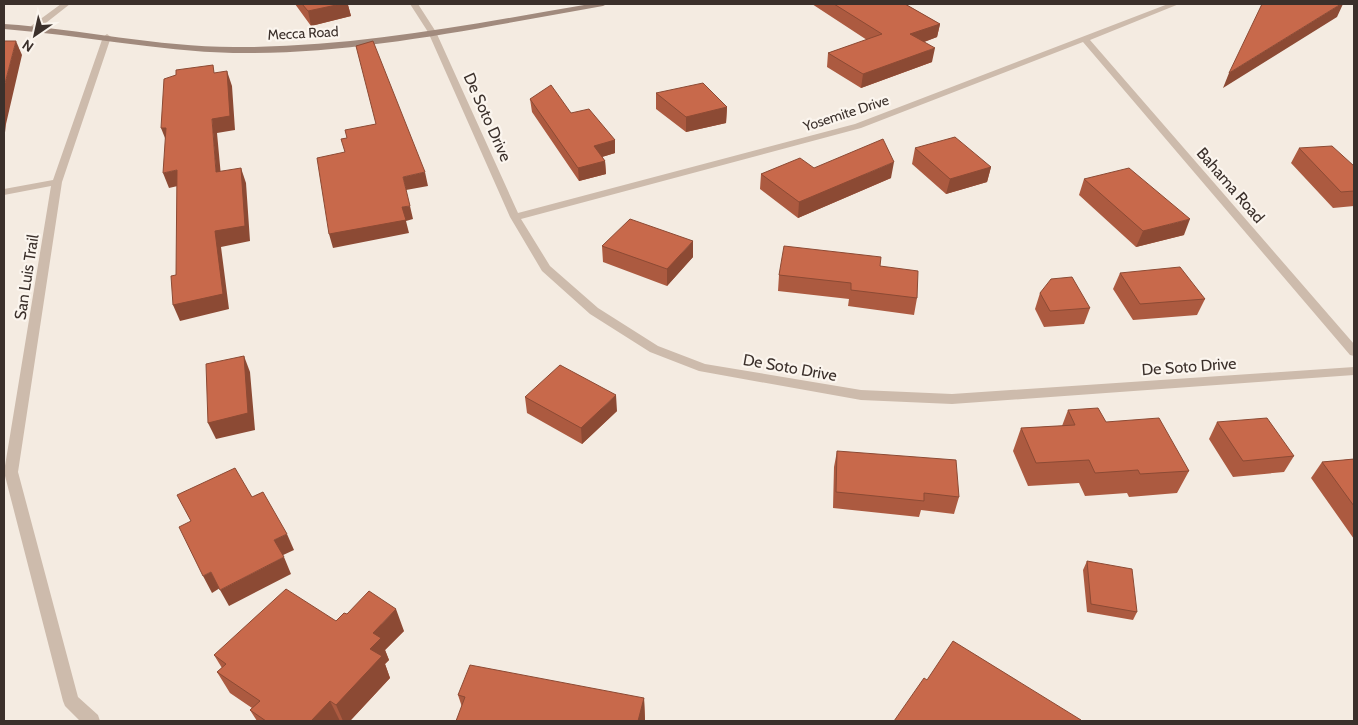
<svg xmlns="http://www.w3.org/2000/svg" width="1358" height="725" font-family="Cabin,sans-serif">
<rect width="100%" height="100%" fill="#f4ebe1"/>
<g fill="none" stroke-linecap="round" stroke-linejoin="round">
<path fill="#cdbbac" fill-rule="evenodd" d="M61,4h9l-33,26h-6v-4z
M410,4h8l18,28 82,181 337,-89 313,-120h11l-89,36 264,304v12l-4,-1 -267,-313 -222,86 -340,91 29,47 48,42 60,38 47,18 156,26 91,4 402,-27v8l-402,29 -91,-4 -162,-29 -49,-19 -60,-38 -48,-43 -32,-54 -82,-185z
M107,34l4,3 -49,145 -44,290 60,225 20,18 2,6h-20l-15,-15 -2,-5 -59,-229 47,-286 -47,9v-6l49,-9 50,-143z"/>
<path fill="#a18a7d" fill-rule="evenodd" d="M590,4h17l-4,2c-122,21 -246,49 -370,47 -77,-2 -153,-18 -229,-24v-5c77,5 153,23 230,23 120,1 238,-23 356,-43z"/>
</g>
<path fill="#ac5a40" d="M295,4h57l-4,1 3,11 -40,10z
M812,4h93l35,20 -3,13 -13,5 8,20 -71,26 -34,-21 1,-14 39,-13z
M656,93l71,14 -1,16 -40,9 -30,-23z
M530,99l41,14 44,27v13l-13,4 3,4 1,13 -27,7 -47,-69z
M915,148l76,19 -4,15 -41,12 -34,-30z
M1299,148l55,18v40l-21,2 -42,-45z
M814,168l77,10 -93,40 -38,-29 1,-15z
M1084,179l100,56 -48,12 -57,-52z
M602,246l91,11 -26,29 -64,-24z
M880,266l37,32 -3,17 -66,-9 1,-7 -71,-8 1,-16z
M1120,273l85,26 -8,16 -64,5 -20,-31z
M1040,293l50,15 -6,16 -40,3 -9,-18z
M525,397l92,14 -35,33 -55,-31z
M1068,410l38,12 83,49 -12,22 -48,4 -2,-4 -42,3 -6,-13 -51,3 -15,-35 8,-23 41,-2z
M1217,422l77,34 -10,16 -51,5 -24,-38z
M837,451l122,46 -5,17 -33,-4 -2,7 -86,-9 1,-41z
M1354,459v80l-43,-61 11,-16z
M1087,561l50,51 -4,8 -46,-8 -4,-42z
M347,614l57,17 -19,19 4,10 -4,4 5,14 -40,43h-93l-7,-11 2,-2 -22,-15 -13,-21 5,-4 -8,-13 122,-34z
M458,695l186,3 1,21v2h-189l6,-14z"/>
<path fill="#8c4a34" d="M341,4h11l-4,1 3,11 -40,10 -3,-15z
M1341,4h2l-6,13 -114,71 6,-15z
M940,24l-3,13 -29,11 2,-14z
M16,41l6,14 -16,69 -2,17v-54z
M935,48l-3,14 -71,26 2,-14z
M227,71l5,15 3,44 -18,3 5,54 -6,-15 -4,-53z
M727,107l-1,16 -40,9v-15z
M161,128h5l1,15z
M615,140v13l-20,6 -1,-13z
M605,161l1,13 -27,7 -1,-13z
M894,162l-3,16 -93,40 1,-16z
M991,167l-4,15 -41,12 4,-15z
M241,168l5,15 4,58 -29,6 8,62 -49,12 -7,-16 42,-74z
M177,170l5,15 -13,3 -6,-15z
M425,172l3,14 -22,4 -3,-13z
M410,206l3,13 -7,2 3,12 -76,15 -4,-14 73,-27z
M1190,219l-6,16 -48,12 7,-16z
M693,241v16l-26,29v-17z
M244,356l6,16 5,58 -39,9 -8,-16z
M616,395l1,16 -35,33 -1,-16z
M287,534l7,16 -13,6 -7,-16z
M284,557l7,17 -62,32 -9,-16z
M211,572l9,16 -8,5 -9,-17z
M396,609l8,22 -19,19 4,10 -4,4 5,14 -40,43h-7l-7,-16 34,-56 3,-16z
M644,698l1,23h-7z
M330,701l10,20h-29z"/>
<path fill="#c8694b" stroke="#8c4a34" d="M302,4h39l-33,7z
M834,4h71l35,20 -30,10 25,14 -72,26 -35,-21 54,-19z
M1262,4h79l-112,69z
M4,41h12l-12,46z
M373,41l52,131 -22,5 7,29 -8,1 4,13 -77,14 -12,-76 28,-6 -4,-13 6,-1 -2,-8 31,-6 -20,-78z
M213,65l1,8 13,-2 3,45 -18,3 4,53 25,-4 4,58 -30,5 8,63 -50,11 -2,-29 5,-1 1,-105 -14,3 3,-45h-5l3,-49 12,-4v-5z
M703,83l24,24 -41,10 -30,-24z
M551,85l20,28 18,-4 26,31 -21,6 11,15 -27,7 -48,-69z
M955,137l36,30 -41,12 -35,-31z
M883,139l11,23 -95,40 -38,-28 39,-16 14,10z
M1332,146l22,20v25l-13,1 -42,-44z
M1129,168l61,51 -47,12 -59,-52z
M630,219l63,22 -26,28 -65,-23z
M784,246l97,11 -1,9 38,5 -1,27 -66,-8v-7l-72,-8z
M1180,267l25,32 -65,5 -20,-31z
M1072,277l18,31 -40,3 -10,-18 11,-14z
M244,356l4,57 -40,10 -2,-59z
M560,365l56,30 -35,33 -56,-31z
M1098,408l8,14 53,-4 30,53 -49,3 -2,-4 -43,3 -6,-13 -53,3 -15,-35 54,-3 -7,-15z
M1267,418l27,38 -51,5 -26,-39z
M837,451l119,9 3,37 -35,-4v8l-88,-9z
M1354,459v47l-32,-44z
M235,468l17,29 11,-5 24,42 -13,6 10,17 -64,33 -9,-18 -8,4 -24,-49 12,-6 -14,-26z
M1087,561l45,8 5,43 -46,-8z
M286,589l50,32 8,-8 3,1 22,-23 27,18 -23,24 8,5 -11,11 12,7 -46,49 -6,-4 -19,20h-45l-16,-11 10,-9 -43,-29 9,-8 -12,-9z
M953,641l128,79 -1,1h-186l30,-43 3,2z
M470,665l174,33 -6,23h-182l9,-24 -7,-2z"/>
<g text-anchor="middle" stroke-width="4.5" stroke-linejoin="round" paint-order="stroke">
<g font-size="14" fill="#3b302b" stroke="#fbf5ee">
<text transform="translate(303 33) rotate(-3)" y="5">Mecca Road</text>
<text transform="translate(846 113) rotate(-18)" y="5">Yosemite Drive</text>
</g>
<g font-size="16" fill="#3b302b" stroke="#fbf5ee">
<text transform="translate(488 117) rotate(66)" y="6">De Soto Drive</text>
<text transform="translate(1231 185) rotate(49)" y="6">Bahama Road</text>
<text transform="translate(26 277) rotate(-81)" y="6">San Luis Trail</text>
<text transform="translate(1189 366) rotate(-4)" y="6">De Soto Drive</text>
<text transform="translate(790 367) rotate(10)" y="6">De Soto Drive</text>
</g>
</g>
<rect width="1358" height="725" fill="none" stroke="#3b302b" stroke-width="10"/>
<g transform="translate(35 35) rotate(214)" stroke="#fbf5ee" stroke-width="4" paint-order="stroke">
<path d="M0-4L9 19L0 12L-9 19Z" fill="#3b302b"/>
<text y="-8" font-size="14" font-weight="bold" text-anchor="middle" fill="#3b302b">N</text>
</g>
</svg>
